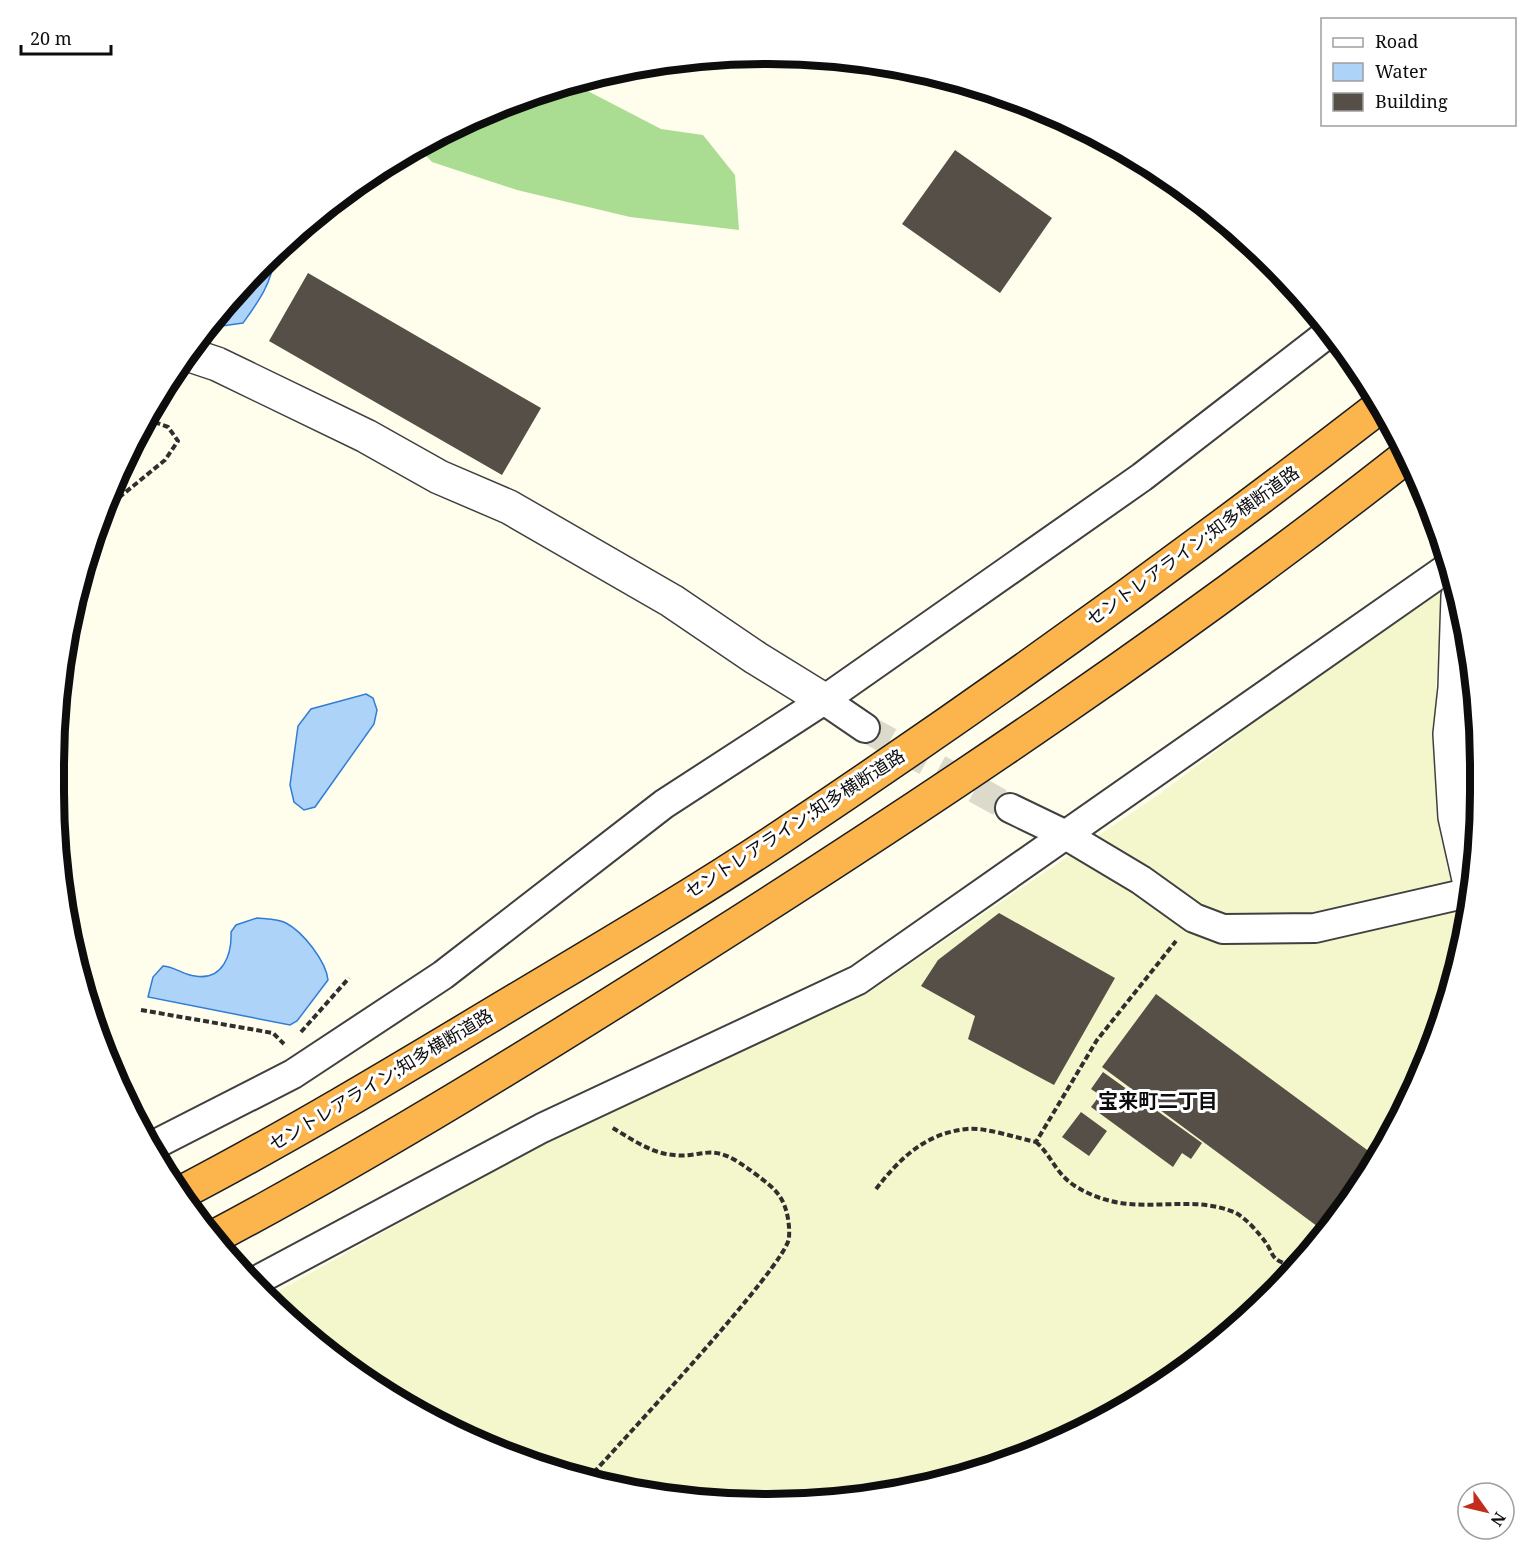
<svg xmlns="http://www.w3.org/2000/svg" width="1534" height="1559" font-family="'Noto Serif','Noto Sans JP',serif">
<rect width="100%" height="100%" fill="#fffeec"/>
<path fill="#f4f6cb" d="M1448,582l-12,102 1,98 10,86 22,38 -27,115 -57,127 -82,114 -102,95 -118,74 -132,50 -138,22 -139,-4 -137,-32 -127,-58 -144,-111 290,-162 309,-141 296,-202 140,-106z"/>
<path fill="#aadd92" d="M576,81l4,6 81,42 42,6 32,40 4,55 -109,-13 -113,-27 -85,-28 -13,-14 33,-21z"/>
<path fill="#aed3f9" stroke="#317dd4" stroke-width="1.5" d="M273,258c1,23 -17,47 -30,65l-21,3 -7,-7 16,-22z
M366,694l7,4 4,12 -3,14 -59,83 -11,3 -10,-8 -4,-17 8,-59 13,-17z
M257,918c8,1 21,1 29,5 17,9 40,38 42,57l-31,41 -7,4 -142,-28 5,-20 10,-11c13,1 20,9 32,10 28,5 37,-22 36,-44l5,-7z"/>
<path fill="#564f48" d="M955,150l97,68 -52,75 -98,-69z
M308,273l233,135 -39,67 -233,-134z
M999,913l116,65 -61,107 -86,-46 7,-23 -54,-30 17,-26z
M1156,994l222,164 -53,74 -223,-165z
M1103,1072l99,71 -11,16 -9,-6 -9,14 -82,-60 9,-12 -9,-6z
M1081,1112l26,19 -18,25 -27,-19z"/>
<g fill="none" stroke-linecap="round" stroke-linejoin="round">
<path stroke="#dbdacb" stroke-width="28" stroke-dasharray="28 14" stroke-linecap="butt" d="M865,728l145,80"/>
<defs>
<path id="minor" d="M824,700l41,28
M1010,808l54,26 77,46 53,38 29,11 92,-1 157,-36
M152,1146l141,-72 150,-99 221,-171 160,-104 318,-223 189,-146
M252,1283l290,-155 316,-148 592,-414"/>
<path id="tertiary" d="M190,355l27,9 149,72 73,41 70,30 163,94 84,57 68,42
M1458,596l-3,92 -5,46 5,83 17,76"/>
<path id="motorway" d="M179,1194c109,-57 214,-120 319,-183 95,-57 191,-113 283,-174 204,-136 404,-280 598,-430
M214,1237c167,-89 328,-189 487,-290 243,-154 481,-314 707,-492"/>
</defs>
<use href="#minor" stroke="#404040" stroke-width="32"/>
<use href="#tertiary" stroke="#404040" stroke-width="36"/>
<use href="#motorway" stroke="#1e1e1e" stroke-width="36"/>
<path stroke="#2f2f2f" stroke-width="4" stroke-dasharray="6 3" stroke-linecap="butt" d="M105,509l60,-49 13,-19 -10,-14 -22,-8
M141,1010l132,23 11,11
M301,1032l48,-54
M1036,1142c16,14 19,31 39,44 58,36 105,5 159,26 11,5 25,21 32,31 4,5 6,13 10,16 5,4 15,6 21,9
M876,1189c24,-31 50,-56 91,-60 18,-2 50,9 69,13l61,-102 79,-99
M1267,1295l23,-30
M588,1479c30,-34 198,-213 201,-241 1,-14 -2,-33 -11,-44 -6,-9 -33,-28 -43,-34 -26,-15 -36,-2 -61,-5 -22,-1 -44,-17 -63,-28"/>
<use href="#minor" stroke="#fff" stroke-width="28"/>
<use href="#tertiary" stroke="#fff" stroke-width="33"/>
<use href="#motorway" stroke="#fcb54d" stroke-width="33"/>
</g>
<g text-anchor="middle" stroke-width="6" stroke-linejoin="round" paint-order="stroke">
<g font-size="18" fill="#0d0d0d" stroke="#fff">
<text transform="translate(1193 546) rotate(-36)" y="6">セントレアライン;知多横断道路</text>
<text transform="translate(795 824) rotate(-33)" y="6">セントレアライン;知多横断道路</text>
<text transform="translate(381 1080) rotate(-31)" y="6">セントレアライン;知多横断道路</text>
</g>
<g font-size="20" font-weight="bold" fill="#0d0d0d" stroke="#fff">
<text x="1158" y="1108">宝来町二丁目</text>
</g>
</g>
<path d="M0 0H1534V1559H0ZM766 64H768A702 702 0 0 1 1470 766V792A702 702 0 0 1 768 1494H766A702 702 0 0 1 64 792V766A702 702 0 0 1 766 64Z" fill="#fff" fill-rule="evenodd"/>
<path fill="none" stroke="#0d0d0d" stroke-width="8" d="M766 64H768A702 702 0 0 1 1470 766V792A702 702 0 0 1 768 1494H766A702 702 0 0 1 64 792V766A702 702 0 0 1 766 64Z"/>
<rect x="1321" y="18" width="195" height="108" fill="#ffffff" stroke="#9e9e9e" stroke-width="1.5"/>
<rect x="1333" y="38" width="30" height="9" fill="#ffffff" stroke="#9e9e9e" stroke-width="1.5"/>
<text x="1375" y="48" font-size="18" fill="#0d0d0d">Road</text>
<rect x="1333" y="63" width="30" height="18" fill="#aed3f9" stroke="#9e9e9e" stroke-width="1.5"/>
<text x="1375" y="78" font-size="18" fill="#0d0d0d">Water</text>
<rect x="1333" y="93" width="30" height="18" fill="#564f48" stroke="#9e9e9e" stroke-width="1.5"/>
<text x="1375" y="108" font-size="18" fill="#0d0d0d">Building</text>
<g transform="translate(1486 1511) rotate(124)"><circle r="28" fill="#ffffff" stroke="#9e9e9e" stroke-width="1.5"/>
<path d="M0-4.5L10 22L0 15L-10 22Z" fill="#c32d1e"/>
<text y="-9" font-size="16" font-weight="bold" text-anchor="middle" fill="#0d0d0d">N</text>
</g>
<path d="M21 45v9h90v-9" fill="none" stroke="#0d0d0d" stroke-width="3"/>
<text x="30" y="45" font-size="18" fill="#0d0d0d" stroke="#ffffff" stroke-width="4.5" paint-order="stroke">20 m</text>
</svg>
